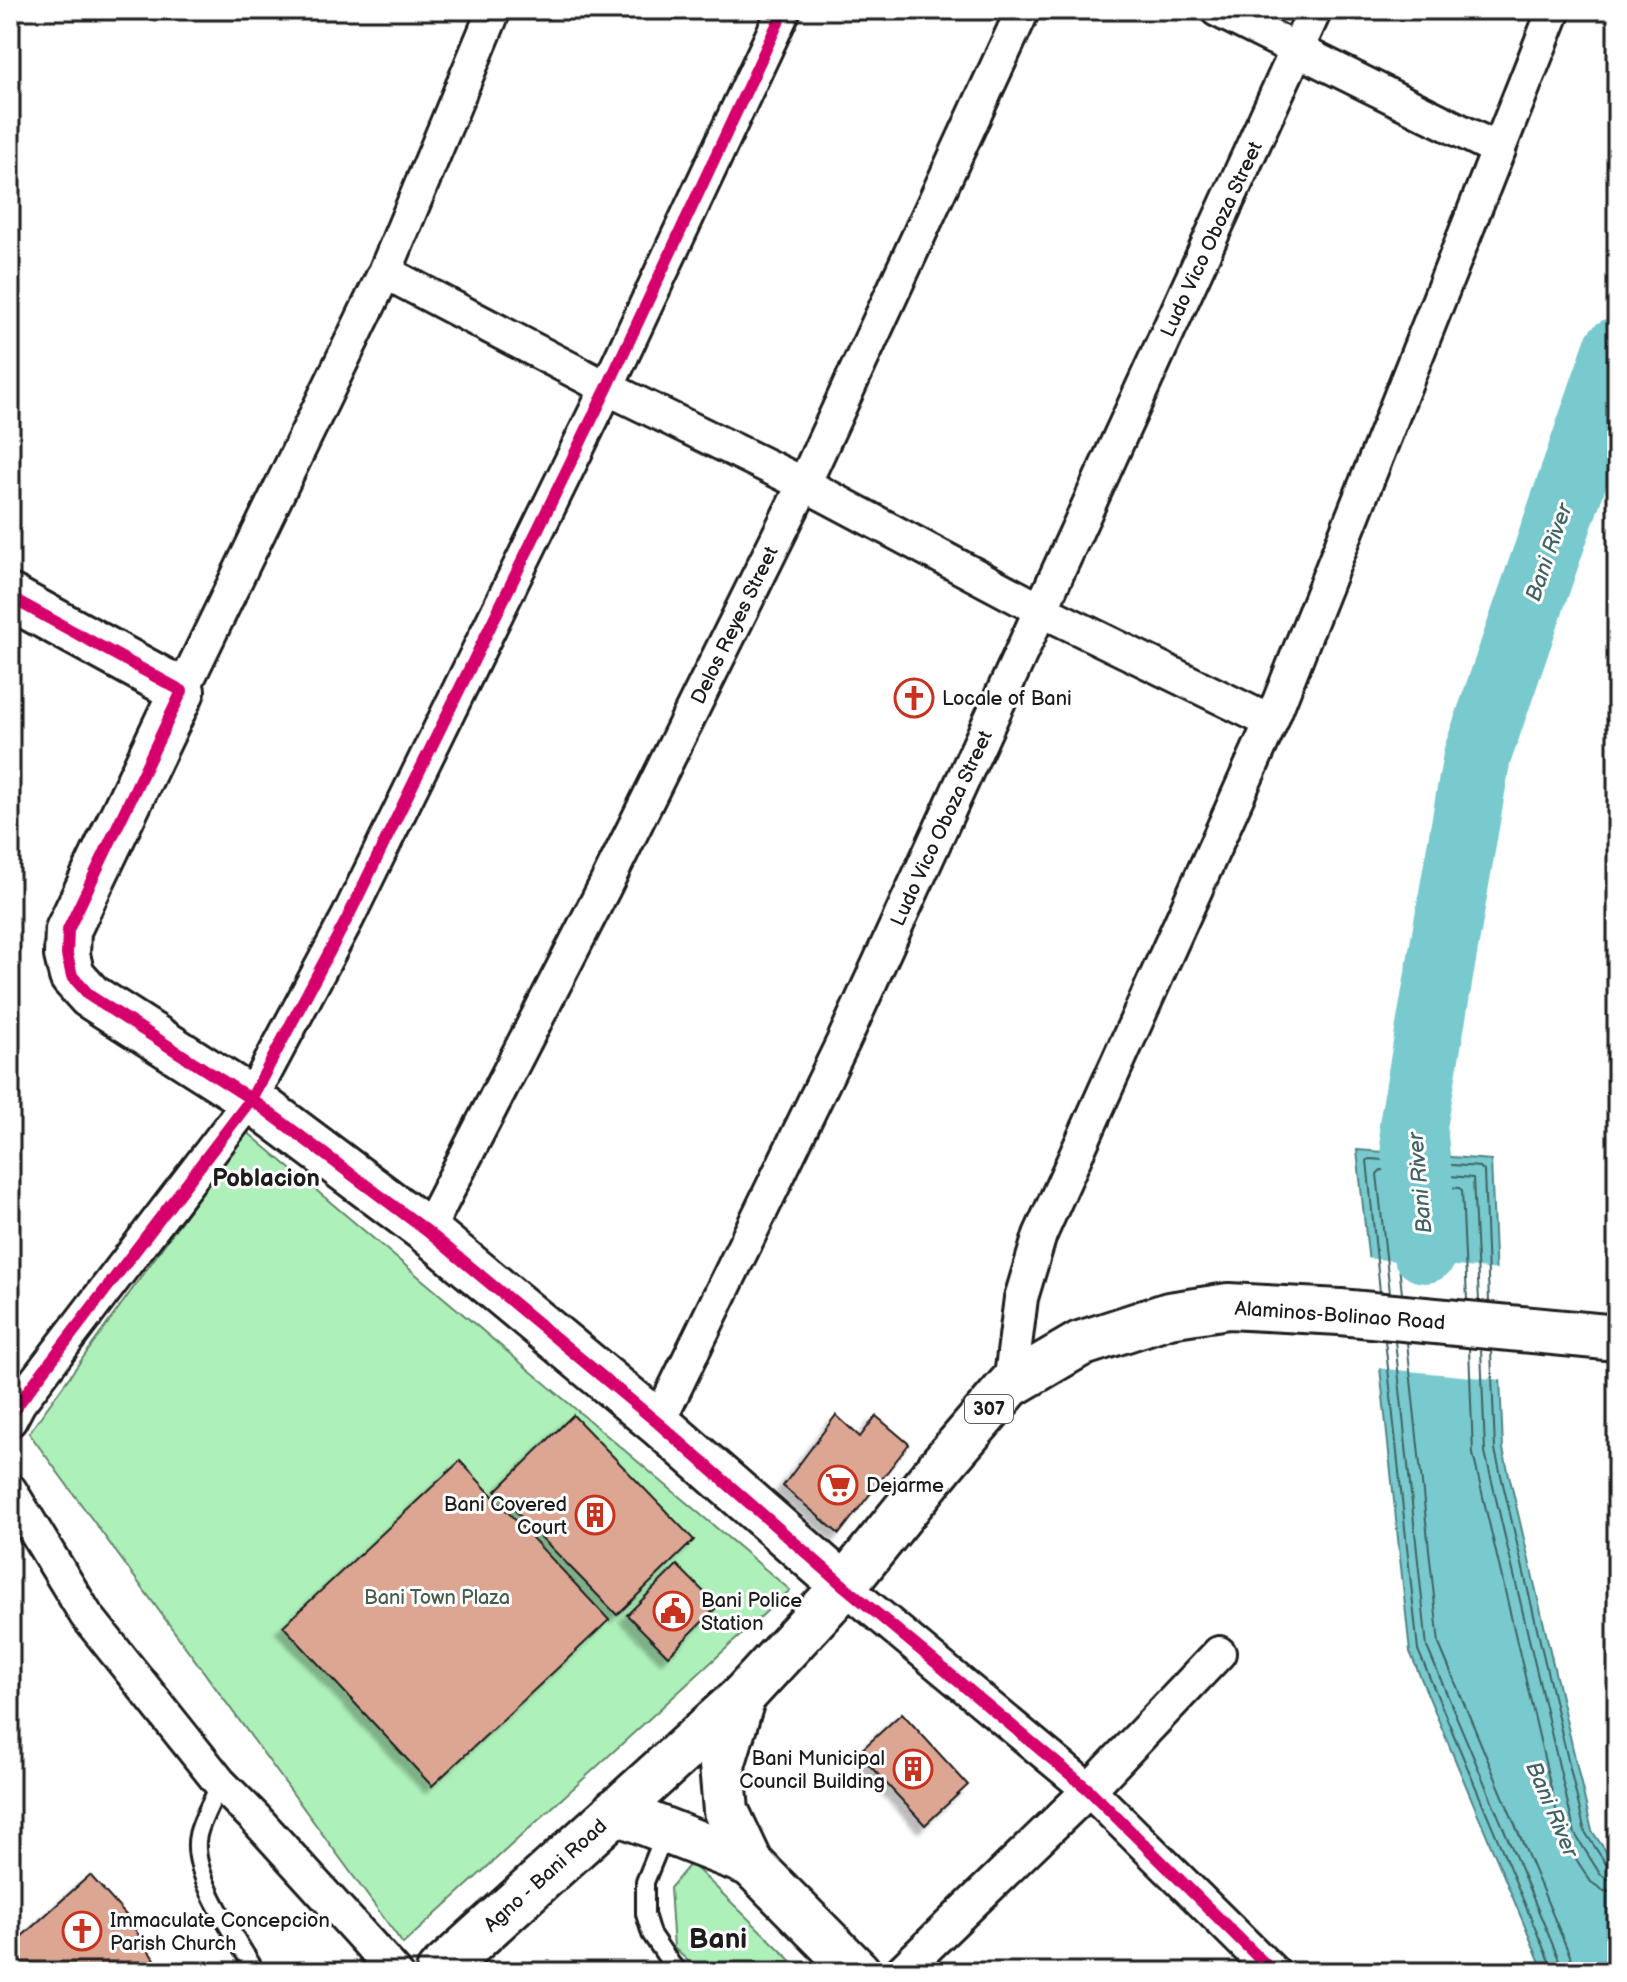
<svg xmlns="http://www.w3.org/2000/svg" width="1627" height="1982" font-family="'Balsamiq Sans',sans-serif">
<defs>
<filter id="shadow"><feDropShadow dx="-7" dy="7" stdDeviation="2" flood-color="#0004"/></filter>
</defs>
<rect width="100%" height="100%" fill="#fff"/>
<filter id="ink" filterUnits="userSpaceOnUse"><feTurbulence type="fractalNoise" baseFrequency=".0125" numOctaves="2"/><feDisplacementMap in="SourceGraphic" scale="16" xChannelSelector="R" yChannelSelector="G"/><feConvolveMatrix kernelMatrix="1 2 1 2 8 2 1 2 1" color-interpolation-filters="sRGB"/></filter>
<g filter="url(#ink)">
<path fill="#adf0b9" stroke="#64866a" stroke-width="2" d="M246,1131l544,459 -387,354 -374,-511z
M691,1863l111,108 -1,1h-101l-26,-24 -4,-60z"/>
<path fill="#78cace" stroke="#538487" stroke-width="2" d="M1357,1150l134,10 12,289 89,382 25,36v105h-73l-134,-320z"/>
<path fill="#fff" d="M1364,1258l136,12 4,110 -128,-12z"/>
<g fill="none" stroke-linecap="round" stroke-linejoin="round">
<path stroke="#416263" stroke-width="2" d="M1380,1292l-13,-132 3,-1 110,8 4,4 5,131
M1390,1293l-13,-119 4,-4 92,8 6,123
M1402,1294l-11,-107 4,-4 64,5 3,2 5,110
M1385,1340l33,310 133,316v6
M1395,1341l32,306 133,315 1,10
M1407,1342l32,302 132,314 2,14
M1469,1348l4,106 90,385 28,43 13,9 13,1
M1481,1349l4,103 90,382 25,40 8,5 9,1
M1491,1350l4,100 90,382 23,35 9,3"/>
<path stroke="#78cace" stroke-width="68" d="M1425,1249l-12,-123 64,-370 140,-405"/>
</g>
<path fill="#dca693" stroke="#1c1c1c" stroke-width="2" filter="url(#shadow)" d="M573,1415l121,125 -77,75 -121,-124z
M836,1415l24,22 16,-21 33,28 -70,90 -56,-48z
M460,1461l149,159 -177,166 -149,-160z
M677,1565l41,41 -50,50 -41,-41z
M902,1713l66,72 -43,40 -67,-72z
M90,1875l36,40 36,57h-152v-25z"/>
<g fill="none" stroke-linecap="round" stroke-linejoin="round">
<defs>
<path id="lane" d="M220,1783c-6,15 -19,37 -22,52 -9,38 38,103 57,135
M665,1833l-20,49v32l6,20 21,31 8,7"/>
<path id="street" d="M1217,10l282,140
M385,272l222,116 197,96 237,126 230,112
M182,691l203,-419 109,-262
M427,1231l177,-343 200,-404 219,-474
M1010,1385l11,-87 19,-63 231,-513 283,-712
M10,1420l9,-17 232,-304 97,-182 259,-529 177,-378
M658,1423l185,-381 472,-1032
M10,1490l76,125 134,168 35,35 140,154
M844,1586l245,204 184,182
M901,1972l188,-182 130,-137"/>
<path id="secondary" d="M10,597l172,94 -114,239 -1,25 5,21 18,20 161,103 176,132 231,192 186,163
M615,1811l136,53
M439,1972l304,-276"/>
<path id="primary" d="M858,1972l-107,-108 -25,-53 -4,-46 21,-69 101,-110 100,-124 66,-77 70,-41 89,-29 59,-9 112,6 277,26"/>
</defs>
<use href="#lane" stroke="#1c1c1c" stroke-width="22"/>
<use href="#street" stroke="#1c1c1c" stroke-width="38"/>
<use href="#secondary" stroke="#1c1c1c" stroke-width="50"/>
<use href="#primary" stroke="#1c1c1c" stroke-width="50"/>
<use href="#lane" stroke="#fff" stroke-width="16"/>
<use href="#street" stroke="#fff" stroke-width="32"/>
<use href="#secondary" stroke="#fff" stroke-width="44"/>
<use href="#primary" stroke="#fff" stroke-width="44"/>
<defs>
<path id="cycleway" d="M10,597l172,94 -114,239 -1,25 5,21 18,20 161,103 176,132 231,192 186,163 245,204 184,182
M10,1420l9,-17 232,-304 97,-182 259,-529 177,-378"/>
</defs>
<use href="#cycleway" stroke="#fff" stroke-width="17"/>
<use href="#cycleway" stroke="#d6006c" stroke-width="12"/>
</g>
</g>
<defs>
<symbol id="church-ring" viewBox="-11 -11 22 22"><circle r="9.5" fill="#fff" stroke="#c8321e" stroke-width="1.5"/><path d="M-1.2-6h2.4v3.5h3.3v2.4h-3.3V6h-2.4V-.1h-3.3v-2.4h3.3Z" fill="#c8321e"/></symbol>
<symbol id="supermarket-ring" viewBox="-11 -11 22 22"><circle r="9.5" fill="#fff" stroke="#c8321e" stroke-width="1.5"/><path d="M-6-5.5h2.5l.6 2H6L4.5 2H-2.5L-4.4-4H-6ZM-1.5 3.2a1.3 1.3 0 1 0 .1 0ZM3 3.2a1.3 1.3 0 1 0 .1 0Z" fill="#c8321e"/></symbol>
<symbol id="building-ring" viewBox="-11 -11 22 22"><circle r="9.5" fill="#fff" stroke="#c8321e" stroke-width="1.5"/><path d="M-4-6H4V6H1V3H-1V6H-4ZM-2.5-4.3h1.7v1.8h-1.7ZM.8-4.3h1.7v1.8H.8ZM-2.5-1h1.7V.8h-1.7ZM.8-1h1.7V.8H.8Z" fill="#c8321e"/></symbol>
<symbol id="civic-ring" viewBox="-11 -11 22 22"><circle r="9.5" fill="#fff" stroke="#c8321e" stroke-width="1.5"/><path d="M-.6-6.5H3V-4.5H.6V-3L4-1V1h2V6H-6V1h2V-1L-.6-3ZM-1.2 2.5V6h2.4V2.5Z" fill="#c8321e"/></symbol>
</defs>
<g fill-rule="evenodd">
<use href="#church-ring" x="892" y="676" width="44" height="44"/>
<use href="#supermarket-ring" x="816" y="1463" width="44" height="44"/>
<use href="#building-ring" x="573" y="1493" width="44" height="44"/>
<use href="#civic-ring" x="651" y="1589" width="44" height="44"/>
<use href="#building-ring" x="891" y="1747" width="44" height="44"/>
<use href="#church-ring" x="60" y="1909" width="44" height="44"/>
</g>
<g text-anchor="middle" stroke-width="6" stroke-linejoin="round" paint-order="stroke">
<rect fill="#fff" stroke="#606060" stroke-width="2" x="965" y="1395" width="48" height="28" rx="6"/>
<g font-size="18" font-weight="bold" fill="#1c1c1c">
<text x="989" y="1415">307</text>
</g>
<g font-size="20" fill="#1c1c1c" stroke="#fff">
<text transform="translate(1211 239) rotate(-65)" y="7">Ludo Vico Oboza Street</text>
<text transform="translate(734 625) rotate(-64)" y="7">Delos Reyes Street</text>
<text transform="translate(941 828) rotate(-65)" y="7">Ludo Vico Oboza Street</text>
<text transform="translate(1340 1315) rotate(4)" y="7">Alaminos-Bolinao Road</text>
<text transform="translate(545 1875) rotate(-42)" y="7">Agno - Bani Road</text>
</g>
<g font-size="20" fill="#1c1c1c" stroke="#fff" text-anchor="start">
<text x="942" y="705">Locale of Bani</text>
<text x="866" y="1492">Dejarme</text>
<text x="567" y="1511" text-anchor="end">Bani Covered<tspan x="567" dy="23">Court</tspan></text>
<text x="701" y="1607">Bani Police<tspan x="701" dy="23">Station</tspan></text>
<text x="885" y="1765" text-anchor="end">Bani Municipal<tspan x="885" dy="23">Council Building</tspan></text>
<text x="110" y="1927">Immaculate Concepcion<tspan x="110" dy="23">Parish Church</tspan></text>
</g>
<g font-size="20" fill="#485c4b" stroke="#fff">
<text x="437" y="1604">Bani Town Plaza</text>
</g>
<g font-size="22" font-style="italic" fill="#416263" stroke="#fff">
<text transform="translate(1548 552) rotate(-71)" y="8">Bani River</text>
<text transform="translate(1419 1183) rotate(-95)" y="8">Bani River</text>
<text transform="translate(1553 1809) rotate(67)" y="8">Bani River</text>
</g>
<g font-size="24" font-weight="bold" fill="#1c1c1c" stroke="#fff">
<text x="266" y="1186">Poblacion</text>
</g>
<g font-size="28" font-weight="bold" fill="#1c1c1c" stroke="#fff">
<text x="718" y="1948">Bani</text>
</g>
</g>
<rect width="1627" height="1982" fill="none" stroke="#fff" stroke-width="40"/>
<rect x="20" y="20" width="1587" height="1942" fill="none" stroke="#1c1c1c" stroke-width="3" filter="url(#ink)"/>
</svg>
